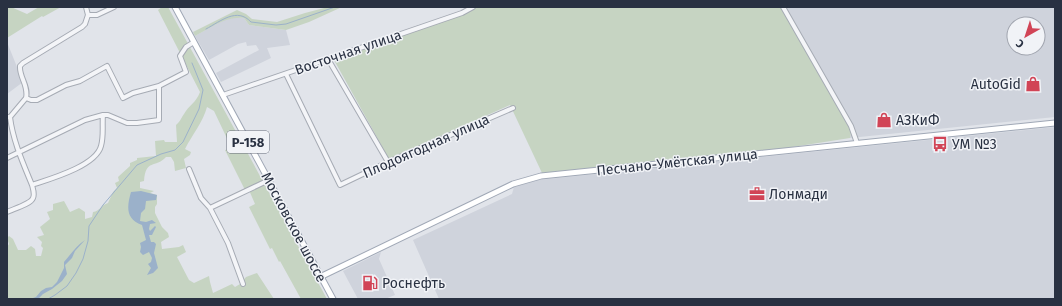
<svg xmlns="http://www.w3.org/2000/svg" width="1062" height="306" font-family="'Fira Sans',sans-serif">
<rect width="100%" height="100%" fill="#e1e4ea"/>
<path fill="#cfd3dc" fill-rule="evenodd" d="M785,7h270v110l-205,21 1,-14zM1014,24h24v24h-24z
M237,17l7,1 5,7 37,5 4,15 -23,3 4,10 -50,24 -5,-9 43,-23 -3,-5 -9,1 -1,-4 -8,2 -29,16 -14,-24 28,-16z
M7,42l16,40 -16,12z
M1055,127v172h-616l-26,-59 99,-46 2,-7 24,-7z
M381,252l-2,7 16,36 -10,4h-27l-15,-28z"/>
<path fill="#c6d4c2" d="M7,7h4l16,7 12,-7h22l-18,10 -1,-1 -35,22z
M162,7h6l159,292h-26l-21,-38 -1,1 -7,-14 -2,1 -21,-42 6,-3 -6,-14 -5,2v-4l-19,-38 7,-1 -18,-38 -7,-4c-4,15 -15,28 -22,42l6,3 -1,3 -6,4 2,9 -11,3 -1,-9 -3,-5h-5c-11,12 -20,1 -22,24l-4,1v6l14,3 -4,2 7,2v9l-2,3v6l7,14 6,6 1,4 -8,5 1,7 17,-2 4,-2 3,7 -9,5 12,23 5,3 15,-7 1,6 3,11 19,-9 3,3 5,-3 6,-7 11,-4 17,26h-267v-52l2,-3 -2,-6 2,-2 4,3 5,11h8l5,-4 4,3 1,7h5l2,-8 -2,-2 1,-4 -5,-5 7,-2 -4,-8 10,-8 -3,-7 6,-2v-6l11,-3 6,11 9,-4 6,4v7l7,-2 1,-5c7,-1 8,-7 15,-9l5,-11 4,-4 -2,-5 4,-2 -1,-4 12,-11v-3l7,-3v-2l19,-2 -1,-15 9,-1 1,2h12l-1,-17c4,-3 5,-7 8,-11 5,-9 12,-11 16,-22l-42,-82z
M328,7h14l-33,15 -23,8 -37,-5 -5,-7c-19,-2 -33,10 -49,18l-2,-4 44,-22 9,4 6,5 25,3 28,-9z
M467,7h318l67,117 -2,14 -64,10 -244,25 -32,-68 -121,54 -55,-99 134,-49z"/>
<path fill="#9bb1ca" d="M141,191l16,4 -1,5 -10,1 -1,8 -4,4 -1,8 6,1 6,-2 4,3 -6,1 -1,5 1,2 5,-5 1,1 -4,8h-3l2,7h3l2,2 -2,9 4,15 -5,5 -6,2 4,-7 -3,-4 3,-2 1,-4 -3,-6 -6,3 -3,-3 1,-5 -1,-4 6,-3 -4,-15c-17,-6 -15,-19 -11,-33z
M85,240l-10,11 -3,7 -7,7 2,9 -5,7 -10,8 -9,5 -5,5h-8l6,-2 5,-6 5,-3 6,-1 5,-5 7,-14v-6c7,-8 12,-16 21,-22z"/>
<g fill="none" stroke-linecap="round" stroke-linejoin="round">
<path stroke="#9bb1ca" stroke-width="1" d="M206,29c15,-8 31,-22 45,-7l25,3 10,-1 49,-17
M48,299l7,-4 12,-9 9,-13 7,-14 5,-18 1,-15 14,-21 34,-40 24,-11 14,-4 8,-8 16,-33 4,-19 -11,-27"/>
<defs>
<path id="minor" d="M86,7l2,8
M783,7l68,119 6,17
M328,59l60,103
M286,74l54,111 48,-23 125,-54
M223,95l239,-82 11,-6
M26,98c3,-12 -7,-21 -6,-32l3,-3 59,-36 3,-3 3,-9h9l17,-8
M7,117h3l16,-19 5,2h6l29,-15 14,-4 27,-15 16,32 10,-5 26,-7 27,-14 -6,-16 6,-9 8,-5
M10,117c3,24 13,46 22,68
M7,158l78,-38 18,-5h5l19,8h10l22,-3v-34
M189,169l12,29 9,10 18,35 15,41
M210,208l59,-28
M7,212c6,-3 24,-8 26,-14 2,-4 0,-9 -1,-13 18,-6 64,-19 69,-39 3,-10 1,-21 2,-31"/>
<path id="major" d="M175,7l158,292
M320,277l193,-93 28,-8 514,-53"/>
</defs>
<use href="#minor" stroke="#a6abb4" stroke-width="6"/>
<use href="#major" stroke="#a0a8b6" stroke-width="7"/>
<use href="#minor" stroke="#f4f5f8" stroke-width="4"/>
<use href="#major" stroke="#fff" stroke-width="5"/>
</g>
<defs>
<symbol id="shop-bare" viewBox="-9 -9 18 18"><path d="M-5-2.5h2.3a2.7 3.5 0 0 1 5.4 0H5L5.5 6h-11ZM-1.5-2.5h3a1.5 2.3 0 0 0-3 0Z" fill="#d14456" stroke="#f1f3f7" stroke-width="2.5" paint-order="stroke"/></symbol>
<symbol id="bus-bare" viewBox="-9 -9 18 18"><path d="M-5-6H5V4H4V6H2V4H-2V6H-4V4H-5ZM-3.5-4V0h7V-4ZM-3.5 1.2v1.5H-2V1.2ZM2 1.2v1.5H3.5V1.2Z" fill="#d14456" stroke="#f1f3f7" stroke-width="2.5" paint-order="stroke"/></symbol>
<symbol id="office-bare" viewBox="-9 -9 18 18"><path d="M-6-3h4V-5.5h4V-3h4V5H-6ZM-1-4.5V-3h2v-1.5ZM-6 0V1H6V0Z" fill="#d14456" stroke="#f1f3f7" stroke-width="2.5" paint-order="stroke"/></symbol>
<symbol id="fuel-bare" viewBox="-9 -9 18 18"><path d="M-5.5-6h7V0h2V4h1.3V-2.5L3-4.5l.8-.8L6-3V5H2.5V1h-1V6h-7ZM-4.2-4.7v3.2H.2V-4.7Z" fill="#d14456" stroke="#f1f3f7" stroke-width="2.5" paint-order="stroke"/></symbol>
</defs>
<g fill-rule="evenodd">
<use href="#shop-bare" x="1022" y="73" width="22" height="22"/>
<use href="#shop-bare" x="873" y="109" width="22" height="22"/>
<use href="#bus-bare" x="929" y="133" width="22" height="22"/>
<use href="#office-bare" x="746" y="183" width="22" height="22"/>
<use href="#fuel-bare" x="359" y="272" width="22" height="22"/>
</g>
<g text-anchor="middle" stroke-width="3" stroke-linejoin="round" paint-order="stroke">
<rect fill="#f1f3f7" stroke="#656b78" stroke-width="1" x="227" y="131" width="42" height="22" rx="3"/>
<g font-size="13" font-weight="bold" fill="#293142">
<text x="248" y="147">Р-158</text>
</g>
<g font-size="14" fill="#293142" stroke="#f1f3f7">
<text transform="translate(348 52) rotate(-19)" y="5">Восточная улица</text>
<text transform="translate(426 146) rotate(-24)" y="5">Плодоягодная улица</text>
<text transform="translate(677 162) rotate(-6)" y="5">Песчано-Умётская улица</text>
<text transform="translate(294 227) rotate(62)" y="5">Московское шоссе</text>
</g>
<g font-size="14" fill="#293142" stroke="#f1f3f7" text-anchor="start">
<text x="1021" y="89" text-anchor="end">AutoGid</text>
<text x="896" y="125">АЗКиФ</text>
<text x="952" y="149">УМ №3</text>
<text x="769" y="199">Лонмади</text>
<text x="382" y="288">Роснефть</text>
</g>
</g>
<rect width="1062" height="306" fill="none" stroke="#293142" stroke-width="16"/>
<g transform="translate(1026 36) rotate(219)"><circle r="19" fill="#f1f3f7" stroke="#a1a5af"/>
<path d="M0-3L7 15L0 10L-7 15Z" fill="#d14456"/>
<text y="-6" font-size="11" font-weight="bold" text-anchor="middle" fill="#293142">С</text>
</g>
</svg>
